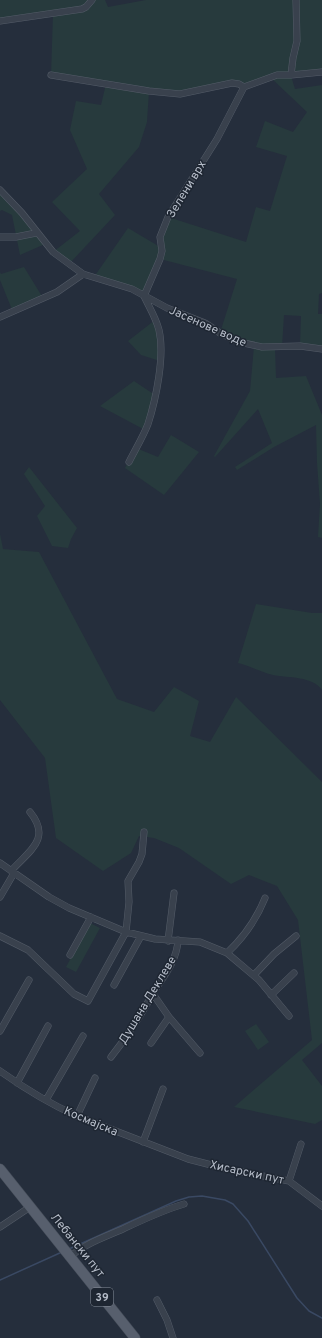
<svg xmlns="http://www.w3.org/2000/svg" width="322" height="1338" font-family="Overpass,sans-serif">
<rect width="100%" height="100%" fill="#252e3c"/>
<path fill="#273a3d" d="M0,0h105l3,7 38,-7h176v72l-31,4 4,13 27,-4v208l-3,1 -1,20h4v35l-22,-3 1,-30 -17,-1 -2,32 -7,1 1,30 30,-2 16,39v123l-4,-1 2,-33 -3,-41 -1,-38 -42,22 -37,23 -2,-3 37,-24 -14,-34 -43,48 -1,-1 36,-65 4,-45 -34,-13 17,-54 -77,-20 -16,37 -50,-19 34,-49 32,19 8,-30 78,25 10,-35 14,4 17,-55 -31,-9 9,-26 28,11 14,-20 -37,-35 -26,10 -5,-3 -52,9 -38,-2 -2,31 -8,25 -40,47 16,21 -46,49 -16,-12 27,-21 -28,-29 35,-33 -17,-39 6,-29 25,4 5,-21 -55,-9 2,-61 -53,7z
M0,190l45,54 -25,11 -8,-40 -10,-5 -2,1z
M24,267l19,31 -30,14 -13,-32v-8l1,2z
M155,320l5,41 -19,-6 -13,-14z
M134,381l21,14 -10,35 -45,-24z
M171,435l28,17 -35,43 -39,-27 11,-20 22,9z
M29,467l48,61 -6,11 -3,9 -16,-2 -15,-30 8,-10 -21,-32z
M0,534l3,15 36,3 78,147 37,13 20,-25 25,14 -9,35 20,6 26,-45 86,85v261l-20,17 20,26v34l-7,4 -81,-17 78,-67 -14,-120 -21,-34 -28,-11 -18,9 -52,-36 -25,-10 -15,-2 -8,17 -28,18 -47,-33 -11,-80 -45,-58z
M256,604l56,9h10v77c-9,-14 -34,-12 -49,-15 -12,-3 -23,-9 -35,-12z
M90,923l10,5 -24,44 -10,-5z
M256,1024l13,18 -11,8 -13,-19z"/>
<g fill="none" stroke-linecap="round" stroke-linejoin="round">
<path stroke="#3a4963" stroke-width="1.5" d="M69,1249l107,-48 13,-4 13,-1 23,4 8,4 15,17 49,77 12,13 13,7
M0,1280l62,-28"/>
<defs>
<path id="minor" d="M0,21l82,-12 4,-2 6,-7
M51,75l98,16 31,3 52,-11 7,1 5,3
M291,75l2,-17 4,-17 -1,-41
M0,190l22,23 31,39 30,22 49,15 35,19 38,15 15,10 19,9 23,5 38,-1 22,3
M0,237h16l20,-4
M144,296l16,-37 2,-8 -2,-14 8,-20 49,-78 27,-52 33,-12h14l31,-3
M0,317l57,-25 26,-18
M129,462c6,-12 14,-25 19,-38 8,-25 17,-68 11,-94 -3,-12 -10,-23 -15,-34
M0,863l49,34 20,11 57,24 29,7 45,3 27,11 32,27 30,36
M11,871c18,-20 41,-32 19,-59
M0,897l14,-24
M0,936l28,14 46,44 14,7 38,-69 3,-30 -1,-21 11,-19 3,-8 2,-22
M168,941l6,-48
M227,953c16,-15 30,-35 38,-55
M70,955l21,-38
M254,975l20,-21 22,-18
M114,985l27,-49
M153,994l16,23 31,36
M271,995l23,-22
M0,1031l29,-51
M151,1043l18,-26
M111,1057c16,-20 29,-40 41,-62 10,-17 25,-33 26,-55
M0,1071c24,17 50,33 77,45l111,43 39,10 62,12 33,25
M17,1083l31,-57
M46,1100l37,-64
M77,1116l18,-38
M143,1142l20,-53
M289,1181l12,-37
M0,1227l30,-20
M70,1257c14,-13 35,-20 53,-28 19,-9 40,-19 61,-25
M157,1300l10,20 6,18"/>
<path id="primary" d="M0,1169l135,169"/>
</defs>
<use href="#minor" stroke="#545c68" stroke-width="7"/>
<use href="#primary" stroke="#424a56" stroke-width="11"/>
<use href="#minor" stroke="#39414d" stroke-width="6"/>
<use href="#primary" stroke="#575f6d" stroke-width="10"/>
</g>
<g text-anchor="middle" stroke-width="3" stroke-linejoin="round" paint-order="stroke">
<rect fill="#1e2632" stroke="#888f9b" stroke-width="1" x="91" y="1288" width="22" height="18" rx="3"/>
<g font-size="11" font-weight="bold" fill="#b5bcc8">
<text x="102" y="1301">39</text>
</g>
<g font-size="12" fill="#b5bcc8" stroke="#1e2632">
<text transform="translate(186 189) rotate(-59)" y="4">Зелени врх</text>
<text transform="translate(208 326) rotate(24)" y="4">Јасенове воде</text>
<text transform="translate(147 1000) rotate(-59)" y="4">Душана Деклеве</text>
<text transform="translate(91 1121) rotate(23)" y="4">Космајска</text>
<text transform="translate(247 1172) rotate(12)" y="4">Хисарски пут</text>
<text transform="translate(78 1245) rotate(51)" y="4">Лебански пут</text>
</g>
</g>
</svg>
